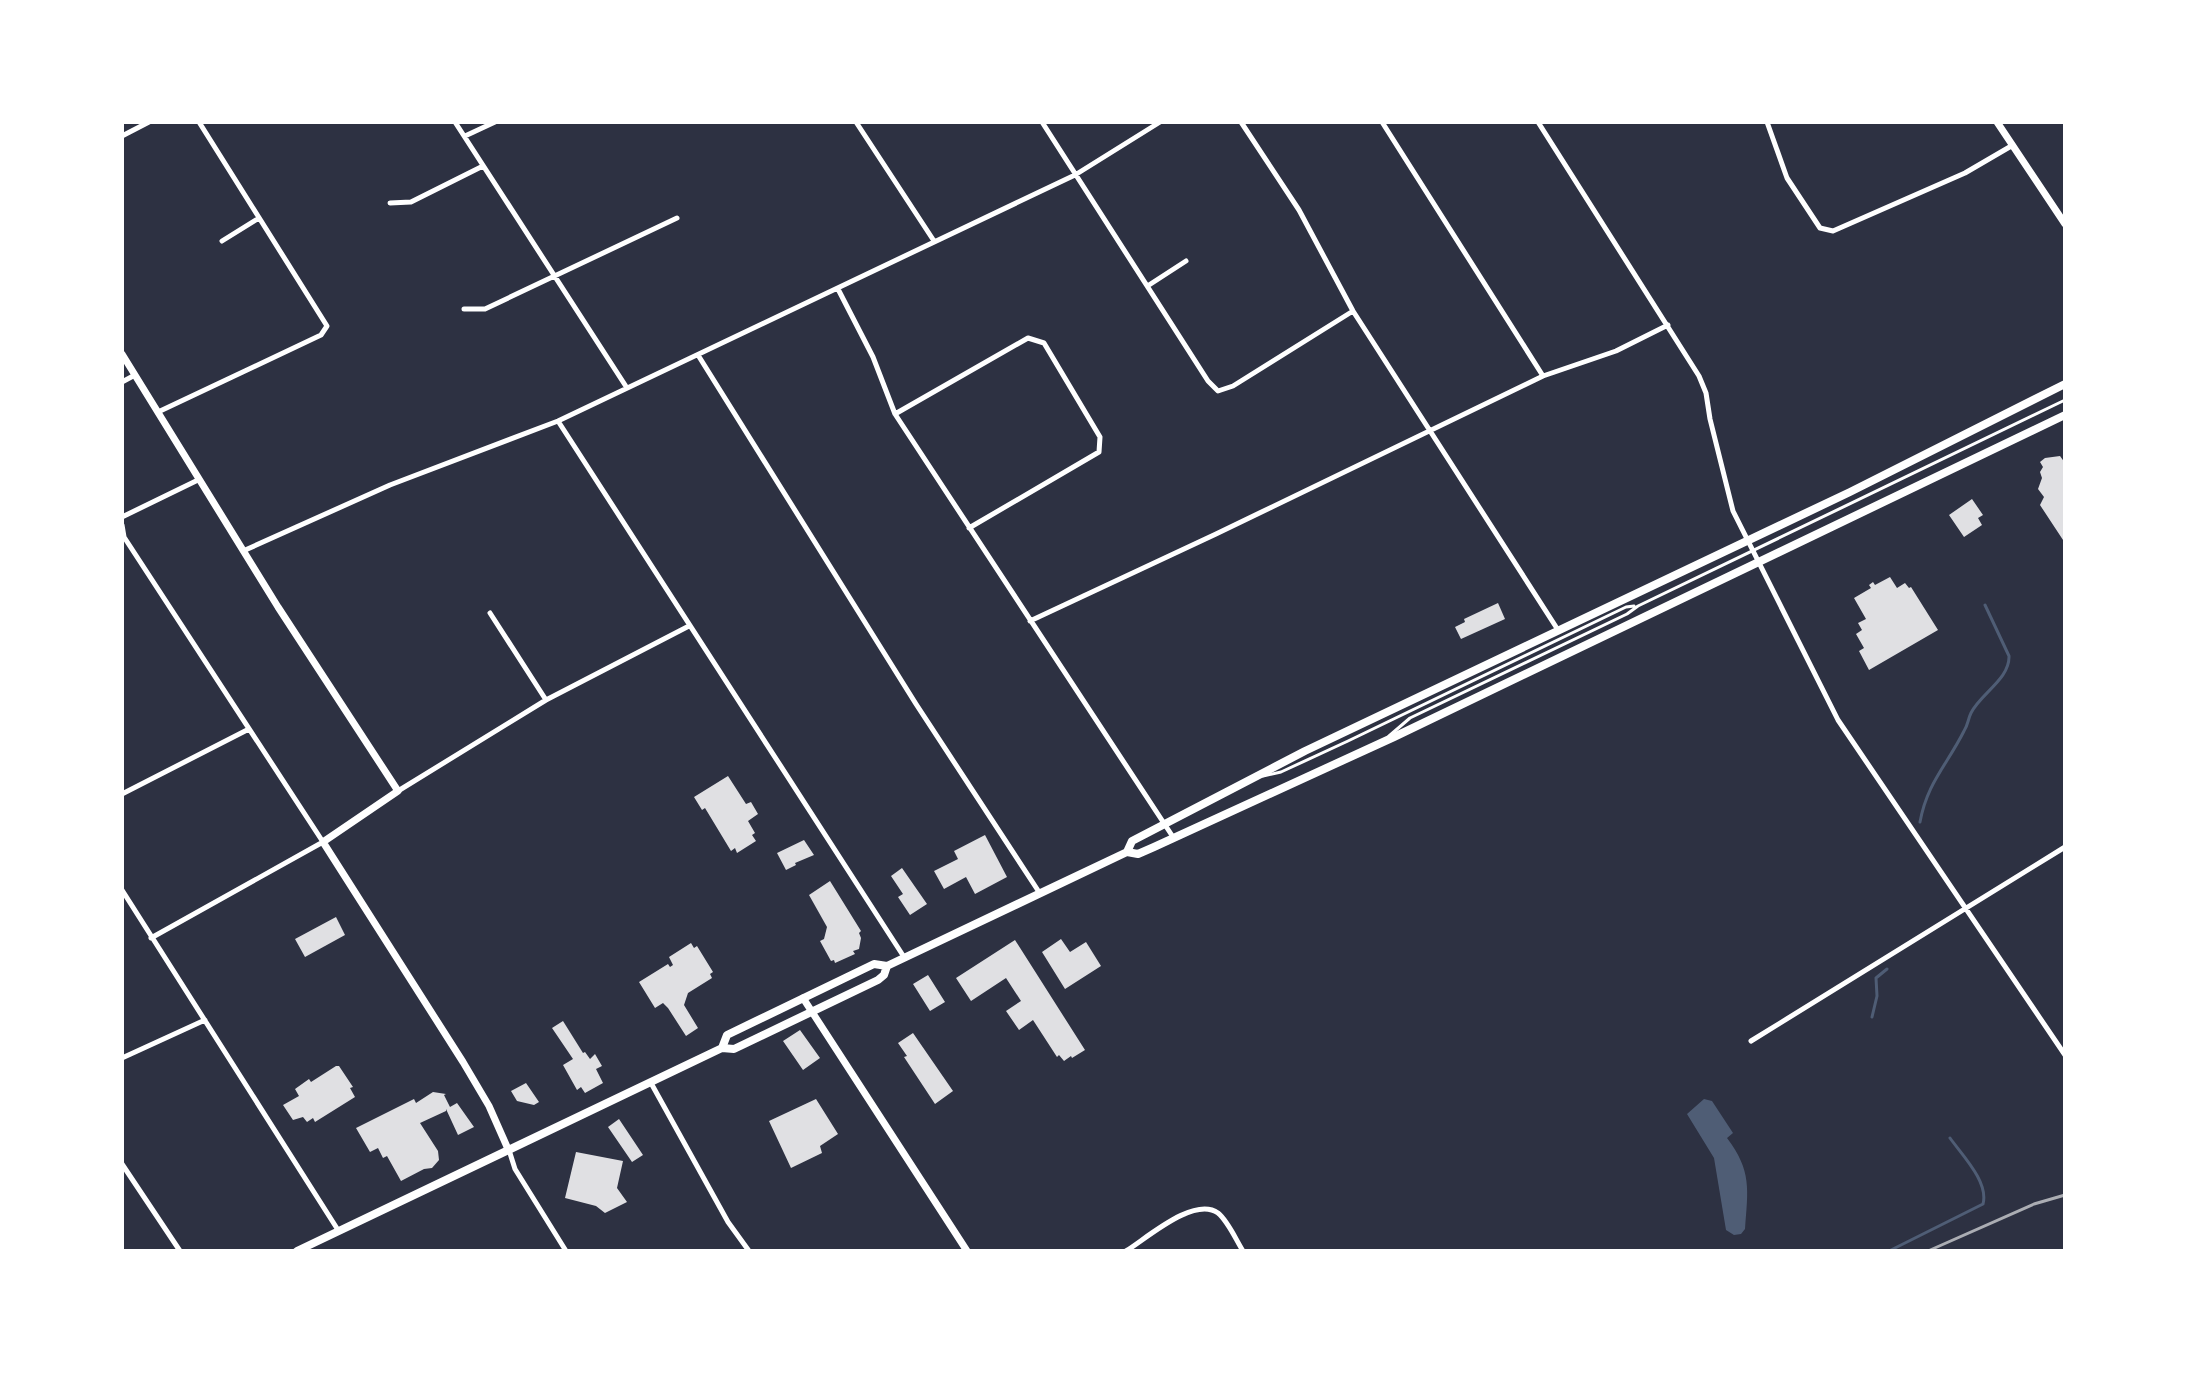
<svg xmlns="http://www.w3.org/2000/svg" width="2187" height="1373" font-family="'Playfair Display',serif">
<rect width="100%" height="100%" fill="#2d3142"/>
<path fill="#4f5d75" d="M1704,1099l8,2 21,32 -6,5c25,33 21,52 18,91l-4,5 -7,1 -8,-5 -12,-72 -27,-44z"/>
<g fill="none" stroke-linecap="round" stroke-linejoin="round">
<path stroke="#4f5d75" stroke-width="3" d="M1920,822c7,-39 27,-57 44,-91 4,-6 4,-12 7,-18 9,-19 39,-34 38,-57l-24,-51
M1872,1017l5,-21 -1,-18 11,-9
M1889,1251l94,-47c6,-22 -21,-49 -33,-66"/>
</g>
<path fill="#e0e0e3" d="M2060,456l5,7v80l-25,-38 4,-8 -6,-8 4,-11 -2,-6 3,-5 -3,-5 5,-4z
M1972,499l11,16 -5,3 4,7 -18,12 -15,-22z
M1890,577l7,11 8,-5 4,5 2,-1 27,43 -69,40 -10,-19 5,-3 -8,-14 6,-4 -4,-7 8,-4 -12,-21 17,-10 -2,-3 4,-3 2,3z
M1498,603l7,16 -44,20 -6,-12 10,-5 -1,-3z
M728,776l18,28 5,-2 7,12 -10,7 7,12 -3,2 4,6 -19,12 -2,-5 -4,3 -26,-43 -3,2 -8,-13z
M985,835l22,42 -32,17 -9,-17 -22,12 -10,-18 24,-12 -4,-8z
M804,840l10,15 -19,8 1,2 -10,5 -9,-17z
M902,868l25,36 -17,11 -12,-18 5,-3 -12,-18z
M830,881l31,50 -2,2 2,5 -2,11 -6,2 2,3 -20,9 -1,-3 -3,1 -11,-20 4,-2 3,-12 -18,-32z
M336,917l9,18 -40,22 -10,-18z
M1061,939l9,13 16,-10 15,24 -36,23 -23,-37z
M1015,940l70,110 -13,8 -1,-2 -7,5 -5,-6 -2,2 -24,-37 -14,10 -13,-19 15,-10 -15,-23 -35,23 -15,-23z
M691,943l3,5 3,-2 16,26 -3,2 2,4 -24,15 -4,12 14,23 -12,8 -18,-28 -5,-5 -8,5 -16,-26 29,-18 2,3 3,-2 -4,-8z
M928,975l17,27 -15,9 -17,-27z
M563,1021l20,32 2,-1 5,7 5,-5 7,12 -6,3 7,14 -18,10 -4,-6 -4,3 -14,-25 10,-6 -21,-31z
M800,1030l20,28 -17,12 -20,-29z
M913,1033l40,58 -18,13 -31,-47 3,-1 -9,-13z
M336,1066h3l14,21 -3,1 5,9 -40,25 -2,-4 -6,4 -4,-5 -10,3 -10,-15 16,-9 -4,-7 14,-10 2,3z
M526,1083l13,19 -5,3 -17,-4 -6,-10z
M433,1092l13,2 -2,1 6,12 7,-4 17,24 -16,8 -12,-26v2l-26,12 18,28 1,9 -7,8 -8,1 -23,12 -14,-25 -4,2 -5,-10 -8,4 -14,-24 58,-29 2,4z
M816,1099l22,35 -18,12 2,7 -31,15 -22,-47z
M619,1119l24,36 -11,7 -24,-35z
M576,1152l47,9 -6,27 10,14 -22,11 -9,-7 -31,-8z"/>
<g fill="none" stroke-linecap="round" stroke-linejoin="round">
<path stroke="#fff" stroke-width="3" d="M1389,736l21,-18 217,-104 11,-8 427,-206
M1263,776l18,-4 67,-31 278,-134 8,-1"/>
<path stroke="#fff" stroke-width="5" d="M455,122l172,266
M856,122l78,119
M1042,122l166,259 10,10 15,-5 120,-75
M1241,122l58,88 54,101 205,319
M1382,122l161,254
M1538,122l161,254 7,17 4,26 23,92 105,209 227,335
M1767,122l20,56 33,50 13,3 132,-58 48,-28
M122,136l27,-14
M465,136l30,-14
M390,203l21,-1 72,-36
M222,241l37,-23
M1149,285l37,-24
M838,289l35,68 22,57 278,423
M464,309h21l192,-91
M698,355l218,349 123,188
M122,382l13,-7
M158,412l163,-77 6,-9 -128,-204
M895,414l133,-76 16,5 56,94 -1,15 -130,76
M558,421l346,536
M122,517l76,-37
M122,525l2,12 199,305 -172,96
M243,551l147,-66 168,-64 517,-246 85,-53
M490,613l56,87
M1030,621l186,-87 327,-158 73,-25 52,-26
M398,791l148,-91 143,-74
M122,794l127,-65
M122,890l216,340
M1751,1041l314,-194
M122,1058l83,-38
M651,1083l77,139 21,29
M509,1150l6,19 51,82
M122,1164l58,87
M1126,1251c21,-13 68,-55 92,-38 10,8 18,27 25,38"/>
<path stroke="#fff" stroke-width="7" d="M122,354l156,253 120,184 -75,51 140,220 26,44 19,43
M803,998l164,253"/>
<path stroke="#fff" stroke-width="7" d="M1997,122l68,102"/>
<path stroke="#fff" stroke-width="8" d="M1127,852l5,-11 173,-90 545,-259 215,-108
M722,1048l5,-13 147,-71 13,2 240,-114 11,2 16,-7 240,-110 671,-322
M297,1251l425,-203 12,1 144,-69 6,-5 3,-9"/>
<path stroke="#abadb3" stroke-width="3" d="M1928,1251l106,-47 31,-9"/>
</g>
<rect width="2187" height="1373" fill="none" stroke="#ffffff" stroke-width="248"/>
</svg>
